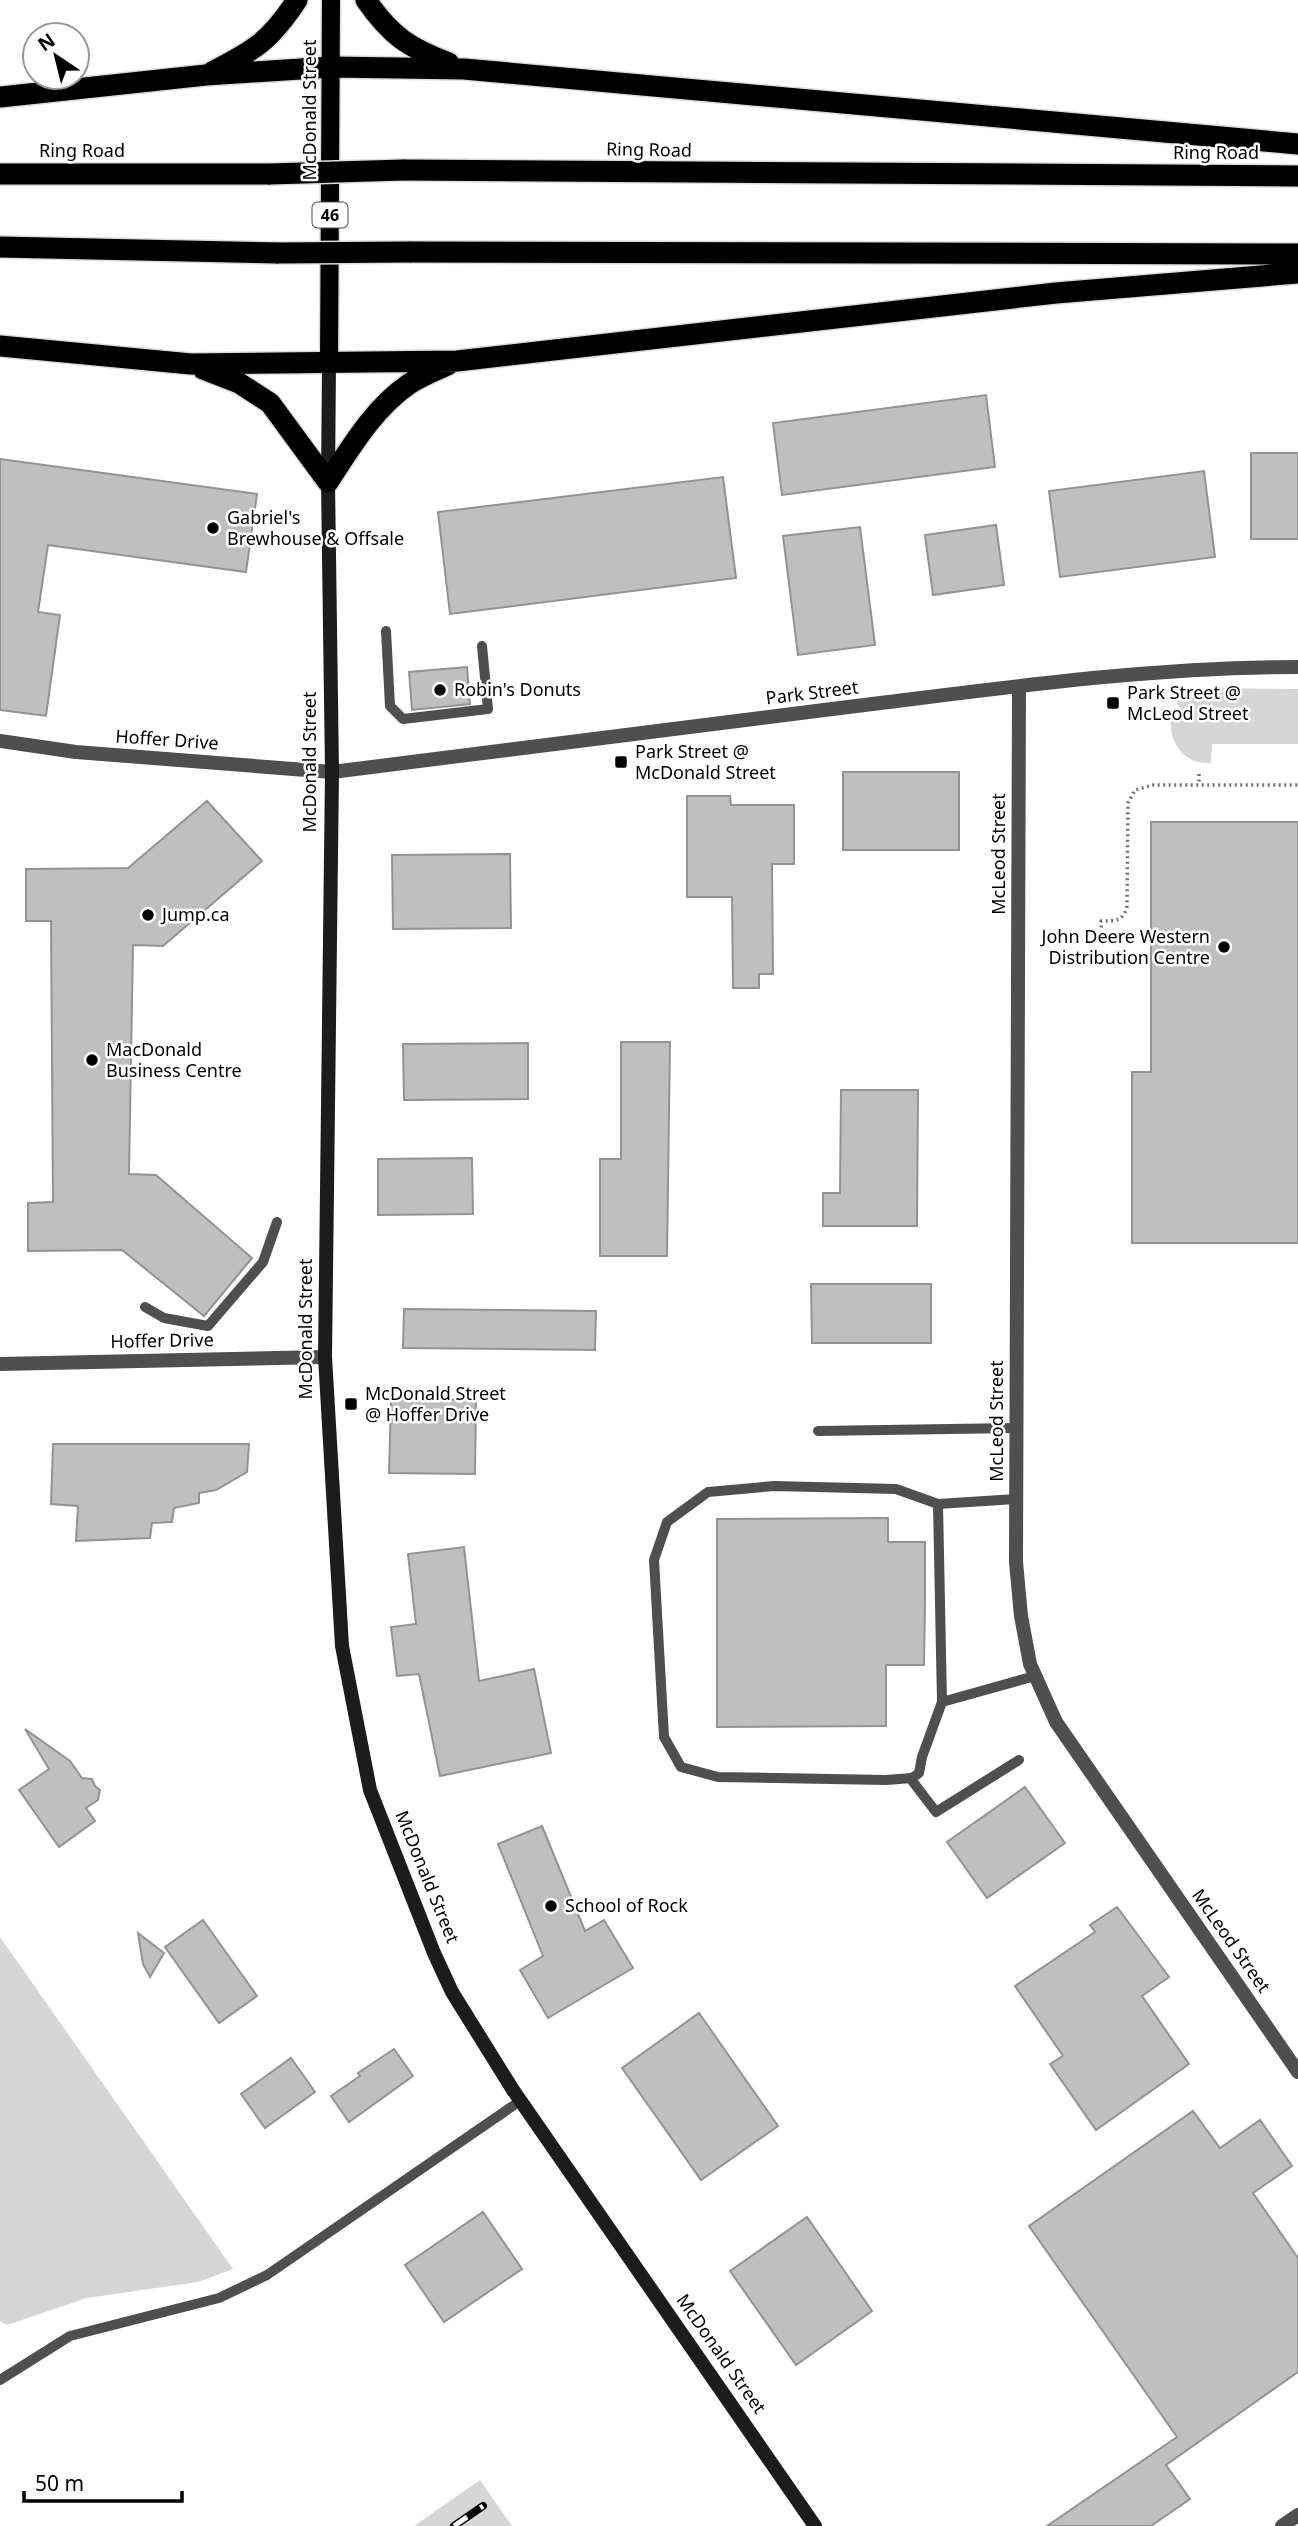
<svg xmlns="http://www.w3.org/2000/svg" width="1298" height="2526" font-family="'Noto Sans',sans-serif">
<rect width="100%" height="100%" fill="#fff"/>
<path fill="#d6d6d6" d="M1200,688l98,1v55h-86l-1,19c-27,2 -43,-21 -40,-46l9,-2 1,-6 -5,-6 11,-13z
M0,1937l233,332 -35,13 -111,16 -80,27 -7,-4z
M480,2480l32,46h-98z"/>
<path fill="#bfbfbf" stroke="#939393" stroke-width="2" d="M986,395l9,72 -213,28 -9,-72z
M1251,453h47v86h-47z
M0,459l257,35 -11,78 -198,-27 -10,67 22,3 -14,101 -46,-6z
M1204,471l11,86 -155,20 -11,-86z
M723,477l13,101 -286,36 -12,-102z
M996,525l8,60 -71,10 -8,-60z
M860,527l15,118 -77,10 -15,-119z
M467,667l3,37 -58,6 -3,-38z
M843,772h116v78h-116z
M687,796h43l1,9h63v59h-22l1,110h-14v14h-26l-1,-91h-45z
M207,801l55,60 -99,85 -30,-1 -4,229 27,1 96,83 -48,58 -82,-66 -94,1v-48l25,-1 -2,-281h-25v-52l102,-1z
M1151,822h147v421h-166v-171h19z
M510,854l1,74 -118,1 -1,-74z
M621,1042h49l-3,214h-67v-97h21z
M528,1043v56l-124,1 -1,-56z
M841,1090h77l-1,136h-94v-33h17z
M472,1158l1,56 -95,1v-56z
M811,1284h120v59h-119z
M404,1309l192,2 -1,39 -192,-2z
M391,1399l85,1 -1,74 -86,-1z
M53,1444h196l-2,28 -31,18 -17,3v10l-25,5 -2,14 -20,1 -2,15 -74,3 2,-35 -27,-2z
M888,1518v24h37v58l-1,65h-38v61l-169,1v-208z
M464,1547l15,134 55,-12 17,84 -111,23 -21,-102 -22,2 -6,-49 25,-3 -8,-70z
M25,1729l45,32 12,17 10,1 3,7 5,4 -2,10 -12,8 9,13 -36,26 -40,-57 30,-21z
M1025,1787l40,56 -78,55 -40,-56z
M542,1826l43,105 19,-11 29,48 -85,50 -28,-48 23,-14 -45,-112z
M1117,1907l52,70 -27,19 47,68 -93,66 -46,-66 13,-8 -48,-70 80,-54 -5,-7z
M203,1920l54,76 -38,27 -54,-76z
M138,1933l26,20 -14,24 -7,-13z
M699,2013l79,113 -77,54 -79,-112z
M394,2049l19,27 -64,46 -18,-26 29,-20 -2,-3z
M291,2058l24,34 -50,36 -24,-34z
M1193,2111l27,37 40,-28 32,46 -39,27 45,65v114l-132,93 24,34 -39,27h-104l130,-89 -148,-211z
M483,2212l39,57 -78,53 -39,-57z
M807,2217l65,94 -76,54 -66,-94z"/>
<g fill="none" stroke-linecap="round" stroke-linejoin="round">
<defs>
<path id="primary" d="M329,363l2,-363"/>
<path id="motorway" d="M366,0c25,36 43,48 83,63
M212,72c43,-22 58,-31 85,-72
M0,97l206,-22 126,-8 132,2 834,75
M403,170l895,6
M0,174h270
M0,247l278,6
M409,252l889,2
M0,346l191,18 266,-3 599,-68 242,-20
M203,369l36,14 31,20 58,79c23,-35 46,-74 81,-98 12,-8 28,-14 40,-20"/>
</defs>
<use href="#primary" stroke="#dbdbdb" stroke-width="21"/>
<use href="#motorway" stroke="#dbdbdb" stroke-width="24"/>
<path stroke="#717171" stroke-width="3.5" stroke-dasharray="2 3.5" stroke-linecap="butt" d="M1199,774v11
M1102,944l-1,-23c14,0 23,0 26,-15l1,-103 7,-13 18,-5h145"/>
<path stroke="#4f4f4f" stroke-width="10" d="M386,631l4,75 13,13 85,-10 -6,-63
M145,1307l19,11 44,8 55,-64 14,-40
M818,1431l198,-3
M1016,1499l-78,5 4,198 93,-26
M938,1504l-42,-15 -122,-3 -66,6 -41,30 -13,38 10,177 17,30 37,10 168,3 26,-2 7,-5 3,-16 20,-55
M910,1778l26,34 83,-52
M0,2380l70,-44 149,-38 48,-23 253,-174"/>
<path stroke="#4f4f4f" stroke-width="14" d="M1019,687l-3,875 5,54 9,48 26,58 242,350
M0,741l76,11 256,20
M0,1364l325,-7"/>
<path stroke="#4f4f4f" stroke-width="14" d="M332,772c175,-22 350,-44 524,-66 147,-18 294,-39 442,-39
M1282,2526l16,-11"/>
<path stroke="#1c1c1c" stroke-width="14" d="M329,363l-1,119 4,290 -7,585 17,289 28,144 64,163 18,39 61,98 302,436"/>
<use href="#primary" stroke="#000" stroke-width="18"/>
<use href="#motorway" stroke="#000" stroke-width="21"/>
<defs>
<path id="rail" d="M454,2526l29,-20"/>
</defs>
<use href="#rail" stroke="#000" stroke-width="8"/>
<use href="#rail" stroke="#fff" stroke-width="5" stroke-dasharray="16" stroke-linecap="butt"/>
<defs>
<path id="motorway-bridge" d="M270,174l133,-4
M278,253l131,-1"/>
</defs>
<use href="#motorway-bridge" stroke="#dbdbdb" stroke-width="24" stroke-linecap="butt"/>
<use href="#motorway-bridge" stroke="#000" stroke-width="21"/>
</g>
<g fill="#000" stroke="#fff" stroke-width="2.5">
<circle cx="213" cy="528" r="7"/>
<circle cx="440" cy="690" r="7"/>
<rect x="1106" y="696" width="14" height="14" rx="3.5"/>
<rect x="614" y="755" width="14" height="14" rx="3.5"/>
<circle cx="148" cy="915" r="7"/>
<circle cx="1224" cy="947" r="7"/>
<circle cx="92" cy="1060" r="7"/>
<rect x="344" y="1397" width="14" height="14" rx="3.5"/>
<circle cx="551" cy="1906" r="7"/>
</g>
<g text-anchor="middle" stroke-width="5" stroke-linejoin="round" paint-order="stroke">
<rect fill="#fff" stroke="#4c4c4c" stroke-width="2" x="312.5" y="202.5" width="35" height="25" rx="5"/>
<g font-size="16" font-weight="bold" fill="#000">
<text x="330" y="221">46</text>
</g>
<g font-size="18" fill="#000" stroke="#fff">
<text transform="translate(310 110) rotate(-90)" y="6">McDonald Street</text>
<text transform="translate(649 150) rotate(1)" y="6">Ring Road</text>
<text x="82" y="157">Ring Road</text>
<text x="1216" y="159">Ring Road</text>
<text transform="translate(812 693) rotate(-7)" y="6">Park Street</text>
<text transform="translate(167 740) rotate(4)" y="6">Hoffer Drive</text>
<text transform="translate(310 762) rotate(-90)" y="6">McDonald Street</text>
<text transform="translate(999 854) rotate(-90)" y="6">McLeod Street</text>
<text transform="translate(306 1329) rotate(-90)" y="6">McDonald Street</text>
<text transform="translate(162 1341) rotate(-1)" y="6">Hoffer Drive</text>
<text transform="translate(997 1421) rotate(-90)" y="6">McLeod Street</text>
<text transform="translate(427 1877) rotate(68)" y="6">McDonald Street</text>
<text transform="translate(1231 1941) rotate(55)" y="6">McLeod Street</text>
<text transform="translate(721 2354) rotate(55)" y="6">McDonald Street</text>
</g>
<g font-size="18" fill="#000" stroke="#fff" text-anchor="start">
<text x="227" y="524">Gabriel's<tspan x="227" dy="21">Brewhouse &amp; Offsale</tspan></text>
<text x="454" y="696">Robin's Donuts</text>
<text x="1127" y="699">Park Street @<tspan x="1127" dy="21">McLeod Street</tspan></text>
<text x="635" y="758">Park Street @<tspan x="635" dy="21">McDonald Street</tspan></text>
<text x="162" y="921">Jump.ca</text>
<text x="1210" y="943" text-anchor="end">John Deere Western<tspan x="1210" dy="21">Distribution Centre</tspan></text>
<text x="106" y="1056">MacDonald<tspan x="106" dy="21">Business Centre</tspan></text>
<text x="365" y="1400">McDonald Street<tspan x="365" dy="21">@ Hoffer Drive</tspan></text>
<text x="565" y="1912">School of Rock</text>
</g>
</g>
<g transform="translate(56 56) rotate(325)"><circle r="33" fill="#ffffff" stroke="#999999" stroke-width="2"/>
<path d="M0-5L12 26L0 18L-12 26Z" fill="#000000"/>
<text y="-10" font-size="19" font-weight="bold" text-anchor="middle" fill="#000000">N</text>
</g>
<path d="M24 2491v10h158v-10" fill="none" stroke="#000000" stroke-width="3.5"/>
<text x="35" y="2491" font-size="21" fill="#000000" stroke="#ffffff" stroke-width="5" paint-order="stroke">50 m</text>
</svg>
